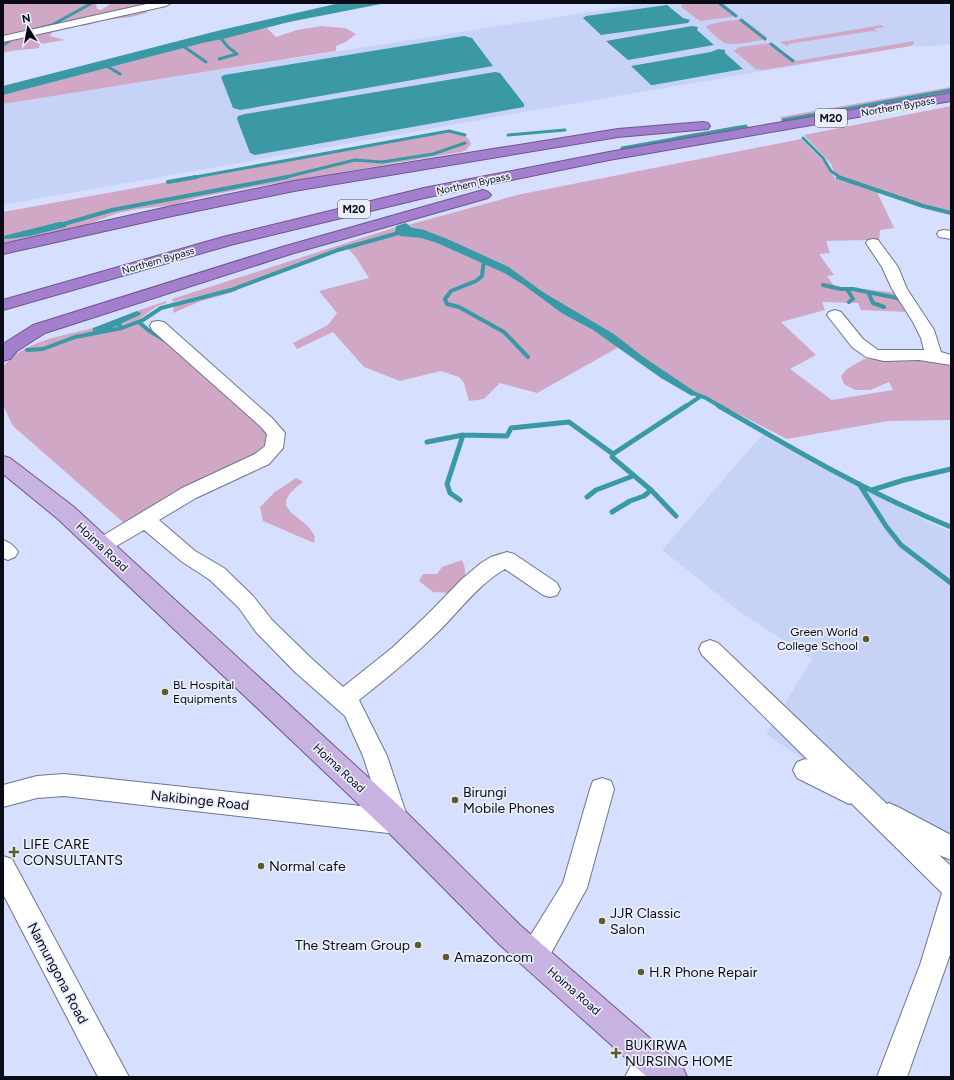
<svg xmlns="http://www.w3.org/2000/svg" width="954" height="1080" font-family="Figtree,sans-serif">
<rect width="100%" height="100%" fill="#d6e0fe"/>
<path fill="#c7d3f6" d="M646,3h295l3,2h7v39l-12,2h-28l-364,62 -544,97v-101z
M762,435l107,57 55,28 27,12v306l-99,-46 -86,-58 46,-75 -72,-47 -78,-62z"/>
<path fill="#d0a7c4" d="M3,3h95l-2,2 1,4 4,1 11,-7h39v3l-5,7 -15,4 -28,3 -15,5 -24,3 -11,3 -3,5 15,4 -25,4 -1,4c-13,2 -24,1 -36,5z
M683,3h40l15,13 -38,5 -19,-14z
M743,19l24,18v2c-11,2 -35,8 -44,3 -6,-4 -12,-10 -17,-15 5,-5 29,-7 37,-8z
M882,25l2,2 -10,2 3,3 -5,-1 -84,13 1,2h-2l-7,-4z
M321,26l24,2 11,6 -10,8 -10,4v5l-333,53v-9l200,-52 64,-15 9,9 21,-7z
M914,41v2l-3,3 -148,24 -7,-1 -22,-18 5,-4 32,-4 25,18z
M951,87v6l-162,28 -9,-3v-1z
M951,106v106l-20,-4 -92,-31 -4,-3 -4,-10 -27,-29z
M744,125l6,2 -67,12 -9,1 -2,-2 5,-2z
M449,131c9,2 19,3 22,13l-5,6 -5,2 -213,36 -52,10 -23,7 -35,4 -20,4 -33,12 -82,20v-6c22,0 41,-7 62,-12l3,-5h-9l-56,14v-24z
M801,139l23,23 11,16 42,14 17,36 -14,2 -1,13 -12,-3 -41,1 4,12 -11,1 15,21 -7,1 8,11 5,1h12l47,5 11,19 -49,-2 -3,-7 -36,-1 3,8 -44,12 35,33 -26,14 42,31 61,-10 -4,-8 -19,8h-15l-11,-6 -3,-8 6,-7 17,-10 87,2v59l-63,1 -101,18 -90,-46 -56,-37 -27,-22 -71,-42 -34,-25 -59,-27 -42,-15 109,-30z
M396,227l-1,4 1,2 -79,23 -85,32 -59,14 -1,-3z
M398,235l23,3 16,5 67,30 18,11 41,30 30,16 26,17 -82,46 -37,-10 -16,16 -15,2 -5,-18 -5,-6 -18,-6 -41,10 -36,-14 -31,-35 -36,17 -4,-6 35,-18 9,-12 -18,-22 50,-13 -14,-22 -7,-7z
M236,288l1,3 -36,10 -28,12 1,-9 49,-11z
M166,301l1,2 -10,3 -20,15 9,10 10,-3 114,104 -3,20 -143,71 -111,-97 -10,-21v-38c21,-27 60,-31 90,-39v4c18,0 33,-10 48,-19l-4,-2z
M296,478l7,4c-40,29 2,31 12,55l-1,6 -51,-22 -3,-14 15,-15z
M462,560c7,16 2,21 -10,33l-19,-1 -14,-11 4,-7h14l5,-7z"/>
<path fill="#3a99a4" d="M340,3h46l-97,19 -62,16 -24,5 -200,52v-9l218,-56z
M667,5l16,13 7,2 -2,3 -87,12 -18,-17 3,-2z
M692,26l6,1 -1,3 17,15 -86,15 -22,-19z
M464,36l8,2 21,28 -253,44 -7,-2 -12,-31 3,-2z
M718,49l7,1v3l18,16 -90,16h-2l-20,-19 80,-14z
M495,72l5,1 24,31v3l-269,48 -5,-2 -13,-34 1,-3 7,-2z
M59,222h10l-3,2v3c-22,5 -41,12 -63,12v-3z
M406,223l5,4 13,3 26,10 59,27 34,25 71,42 28,22 55,37 -5,3 -31,-18 -68,-48 -30,-16 -41,-30 -18,-11 -67,-30 -16,-5 -21,-2 -5,-4 1,-6z
M137,311l4,2 -1,2c-16,6 -29,17 -47,17v-4z"/>
<g fill="none" stroke-linecap="round" stroke-linejoin="round">
<path stroke="#3a99a4" stroke-width="3" d="M719,3l17,13
M741,20l24,19
M26,32l26,-7 40,-22
M771,44l22,17
M3,45l12,-8
M183,46l23,16
M219,59l18,-5 -9,-7 -8,-10
M105,65l15,9
M783,120l168,-30
M508,135l57,-5
M803,138l20,20 8,13 10,7
M622,148l124,-22
M190,178l259,-47 16,4
M282,178l73,-18 27,2 51,-8 32,-11"/>
<path stroke="#3a99a4" stroke-width="4" d="M838,177l85,29 28,7
M168,182l28,-5
M64,224l48,-14 175,-33
M484,260l-2,16 -6,5 -25,10 -6,8 2,5 12,3 45,25 24,25
M823,285l18,4h12l49,10
M847,289l6,10 -4,3
M868,292l5,11 11,4
M139,322l9,8 15,9
M118,324l4,4 21,-8 18,-12 70,-18 107,-40 64,-18
M27,350l16,-1 32,-12 47,-9
M693,393l13,5 15,9
M685,407l16,-11"/>
<path stroke="#3a99a4" stroke-width="5" d="M719,406c76,44 151,88 232,121
M427,442l36,-7 44,1 4,-8 58,-6 44,32 73,-48
M613,454l-1,3 39,33 25,26
M859,484l27,42 15,19 50,38
M872,490l32,-10 47,-11
M587,497l9,-7 37,-14
M460,500l-10,-7 -3,-9 16,-49
M612,512l18,-11 14,-5 7,-6"/>
<defs>
<path id="minor" d="M151,3h20l-5,3 -163,36v-6z
M944,230l7,1v8l-12,-2 -2,-3 2,-3z
M873,239l5,1 20,27 9,22 27,41 7,22 10,3v10l-32,-5 -35,1 -18,-4 -14,-10 -25,-32 2,-3 6,-2 6,2 22,27 15,11h46l-3,-12 -8,-16 -21,-33 -10,-22 -16,-24 2,-3z
M158,321l6,1 108,96 13,15 -2,15 -14,16 -73,34 -37,22 36,31 29,17 29,28 19,24 39,38 32,29 49,-39 36,-34 34,-35 19,-16 10,-6 16,-5 7,2 43,29 3,6 -3,6 -7,2 -7,-2 -38,-26c-26,15 -44,40 -65,61 -25,25 -53,48 -81,70l28,56 22,66 -3,8 -9,4 -333,-38 -27,2 -34,9v-22l34,-9 27,-2 316,34 -17,-52 -18,-40 -50,-44 -39,-40 -17,-24 -29,-28 -29,-19 -37,-31 -36,21 -7,3 -7,-3 -3,-5 3,-5 88,-53 73,-34 10,-8 2,-12 -7,-8 -108,-96 -2,-4 2,-4z
M3,540c7,3 11,5 15,12l-3,5 -7,3 -5,-2z
M710,640l8,3 169,161 2,-1 9,4 53,28v25l-12,-5 12,11v86l-44,125h-30l43,-112 22,-72 -91,-90 -2,1 -52,-26 -4,-8 4,-8 8,-3 3,1 -106,-105 -3,-6 3,-6z
M602,778l9,3 3,8 -27,99 -43,78 -10,4 -10,-4 -4,-10 4,-10 39,-63 27,-94 3,-8z
M3,856l9,3 117,218h-31l-95,-183z
M650,1044l10,4 4,10 -8,19h-31l15,-29z"/>
<path id="major" d="M3,456l7,2 64,49 333,306 113,112 162,141 5,11h-40l-147,-132 -113,-114 -329,-312 -55,-45z"/>
<path id="highway" d="M951,93v8l-342,59 -185,38 -190,46 -231,66v-10l220,-63 201,-49 185,-36z
M703,122l5,1 2,3 -2,3 -90,8 -324,54 -122,25 -169,38v-10l169,-38 122,-25 324,-52z
M483,190l5,2 3,3 -3,3 -194,55 -249,80 -28,18 -7,8 -7,2v-17l30,-19 249,-78z"/>
</defs>
<use href="#minor" stroke="#6c748f" stroke-width="2"/>
<use href="#major" stroke="#6d578d" stroke-width="2"/>
<use href="#highway" stroke="#6d578d" stroke-width="2"/>
<use href="#minor" fill="#fff" fill-rule="evenodd"/>
<use href="#major" fill="#c8b2e1" fill-rule="evenodd"/>
<use href="#highway" fill="#a37fcd" fill-rule="evenodd"/>
</g>
<g fill="#5c5c29" stroke="#eaeefa" stroke-width="1.5">
<circle cx="866" cy="639" r="4"/>
<circle cx="165" cy="692" r="4"/>
<circle cx="455" cy="800" r="4"/>
<path d="M12 846h4v4h4v4h-4v4h-4v-4h-4v-4h4z"/>
<circle cx="261" cy="866" r="4"/>
<circle cx="602" cy="921" r="4"/>
<circle cx="418" cy="945" r="4"/>
<circle cx="446" cy="957" r="4"/>
<circle cx="641" cy="972" r="4"/>
<path d="M614 1047h4v4h4v4h-4v4h-4v-4h-4v-4h4z"/>
</g>
<g text-anchor="middle" stroke-width="3.5" stroke-linejoin="round" paint-order="stroke">
<g font-size="10" fill="#090c16" stroke="#eaeefa">
<text transform="translate(898 106) rotate(-10)" y="4">Northern Bypass</text>
<text transform="translate(473 183) rotate(-12)" y="4">Northern Bypass</text>
<text transform="translate(158 260) rotate(-16)" y="4">Northern Bypass</text>
</g>
<g fill="#eaeefa" stroke="#4c505a" stroke-width="1">
<rect x="815" y="109" width="32" height="18" rx="3"/>
<rect x="338" y="200" width="32" height="18" rx="3"/>
</g>
<g font-size="11" font-weight="bold" fill="#090c16">
<text x="831" y="122">M20</text>
<text x="354" y="213">M20</text>
</g>
<g font-size="12" fill="#090c16" stroke="#eaeefa">
<text transform="translate(102 547) rotate(43)" y="4">Hoima Road</text>
<text transform="translate(339 768) rotate(43)" y="4">Hoima Road</text>
<text transform="translate(574 991) rotate(41)" y="4">Hoima Road</text>
</g>
<g font-size="12" fill="#090c16" stroke="#eaeefa" text-anchor="end">
<text x="858" y="636">Green World<tspan x="858" dy="14">College School</tspan></text>
<text x="173" y="689" text-anchor="start">BL Hospital<tspan x="173" dy="14">Equipments</tspan></text>
</g>
<g font-size="14" fill="#090c16" stroke="#eaeefa" text-anchor="start">
<text x="463" y="797">Birungi<tspan x="463" dy="16">Mobile Phones</tspan></text>
<text x="23" y="849">LIFE CARE<tspan x="23" dy="16">CONSULTANTS</tspan></text>
<text x="269" y="871">Normal cafe</text>
<text x="610" y="918">JJR Classic<tspan x="610" dy="16">Salon</tspan></text>
<text x="410" y="950" text-anchor="end">The Stream Group</text>
<text x="454" y="962">Amazoncom</text>
<text x="649" y="977">H.R Phone Repair</text>
<text x="625" y="1050">BUKIRWA<tspan x="625" dy="16">NURSING HOME</tspan></text>
</g>
<g font-size="14" fill="#090c16" stroke="#eaeefa">
<text transform="translate(200 800) rotate(6)" y="5">Nakibinge Road</text>
<text transform="translate(58 973) rotate(62)" y="5">Namungona Road</text>
</g>
</g>
<rect width="954" height="1080" fill="none" stroke="#090c16" stroke-width="8"/>
<g transform="translate(28 28) rotate(349)" stroke="#eaeefa" stroke-width="3" paint-order="stroke">
<path d="M0-3L7 15L0 10L-7 15Z" fill="#090c16"/>
<text y="-6" font-size="11" font-weight="bold" text-anchor="middle" fill="#090c16">N</text>
</g>
</svg>
